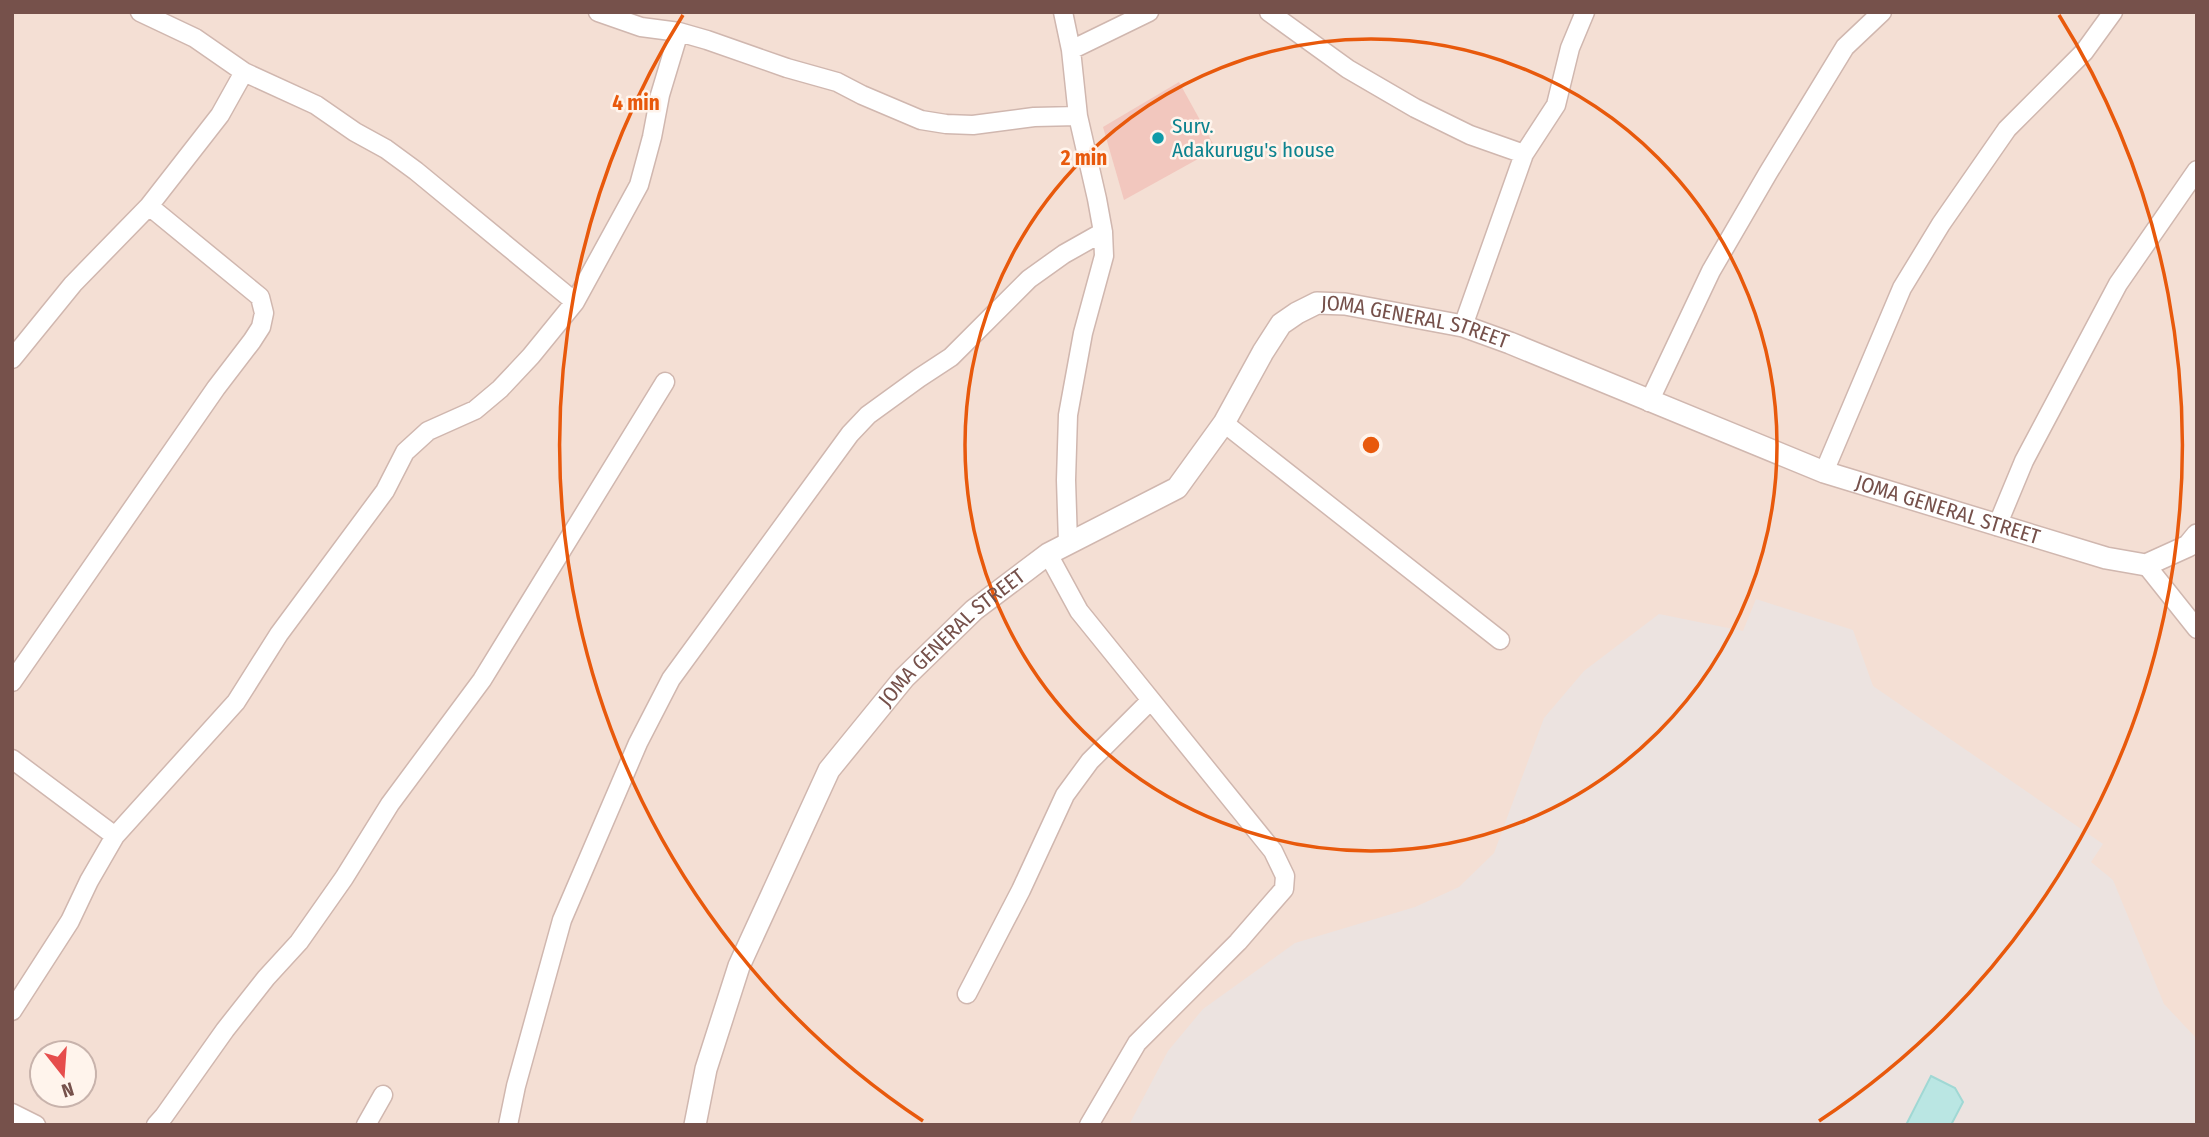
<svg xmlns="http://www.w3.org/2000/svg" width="2209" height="1137" font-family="'Fira Sans Condensed',sans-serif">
<rect width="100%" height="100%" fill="#fcefe6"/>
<path fill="#f4dfd4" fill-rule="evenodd" d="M12,12h2185v1113h-2185zM42,1053h42v42h-42z"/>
<path fill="#ece3e0" d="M1756,599l97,31 20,56 230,158 -12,18 22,18 51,124 33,35v86h-1068l39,-74 35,-42 92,-66 120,-36 44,-20 35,-34 50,-135 40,-47 75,-57 84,17z"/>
<path fill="#bae6e3" stroke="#a0d8d4" stroke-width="2" d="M1931,1076l24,12 8,14 -12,23h-45z"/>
<path fill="#f2c7be" d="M1179,82l37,67 -92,51 -21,-73z"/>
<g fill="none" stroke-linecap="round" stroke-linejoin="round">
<defs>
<path id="minor" d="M140,12l55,26 49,34 72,33 39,27 31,17 30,22 159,131
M598,12l43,15 38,5 28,8 80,28 50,14 25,13 59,25 25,4 27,1 61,-8 44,-1
M1063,12l8,38
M1269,12l79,57 67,39 55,27 54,19
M1463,326l61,-172 32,-49 14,-57 15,-36
M12,359l61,-75 76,-78 71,-91 24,-43
M1649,402l62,-131 57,-98 77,-126 37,-35
M1224,423l276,217
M1824,472l78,-184 39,-64 66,-95 77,-77 29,-40
M1997,526l27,-65 94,-177 79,-114
M1068,543l-2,-63 2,-65 15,-82 21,-77 -1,-24 -6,-33 -19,-83 -7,-66 78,-38
M1048,554l31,57 194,240 12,25 -1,13 -46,53 -101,101 -48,82
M2146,565l51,64
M12,682l204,-294 36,-47 9,-14 3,-14 -4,-16 -111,-91
M12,759l103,77
M967,994l54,-104 44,-95 25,-34 60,-60
M12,1011l58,-90 19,-40 26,-45 121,-134 43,-68 106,-143 20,-39 23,-21 47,-21 25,-21 31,-33 44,-54 64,-117 13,-48 8,-42 19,-63
M12,1113l24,12
M156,1125l8,-9 61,-86 41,-52 33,-36 45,-64 46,-74 92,-124 183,-298
M366,1125l17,-30
M508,1125l8,-39 46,-166 76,-177 33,-64 179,-245 18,-19 51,-37 32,-21 78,-78 35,-25 39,-22"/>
<g id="tertiary">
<path id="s1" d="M695,1125l11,-56 33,-103 90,-196 75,-92 70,-68 74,-56 129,-66 47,-65 39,-71 18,-28 16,-11 20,-10 28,1 118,22 47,17 314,129 282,86 40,7 42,-19 9,-11"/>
</g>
</defs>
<use href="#minor" stroke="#d0b7af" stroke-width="21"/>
<use href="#tertiary" stroke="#d0b7af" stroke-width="24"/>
<use href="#minor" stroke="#fff" stroke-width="18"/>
<use href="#tertiary" stroke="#fff" stroke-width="21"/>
</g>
<g fill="none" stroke="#e8590c" stroke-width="3.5">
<circle cx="1371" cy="445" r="406"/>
<path d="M923 1121A811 811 0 0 1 683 15M2059 15A811 811 0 0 1 1819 1121"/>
</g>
<circle fill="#0f9aa8" stroke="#fff4ec" stroke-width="2.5" cx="1158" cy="138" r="7"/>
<g text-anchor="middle" stroke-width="5" stroke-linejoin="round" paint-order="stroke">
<g font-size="21" fill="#0d838f" stroke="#fff4ec" text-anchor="start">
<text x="1172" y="133">Surv.<tspan x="1172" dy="24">Adakurugu's house</tspan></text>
</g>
<g font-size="21" fill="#76514b" stroke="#fff4ec">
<text dy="7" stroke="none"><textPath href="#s1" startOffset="1171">JOMA GENERAL STREET</textPath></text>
<text dy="7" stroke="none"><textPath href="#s1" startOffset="1738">JOMA GENERAL STREET</textPath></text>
<text dy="7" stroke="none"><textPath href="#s1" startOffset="562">JOMA GENERAL STREET</textPath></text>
</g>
</g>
<circle cx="1371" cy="445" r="10" fill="#e8590c" stroke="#fff4ec" stroke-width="3.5"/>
<g font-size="21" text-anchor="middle" font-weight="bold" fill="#e8590c" stroke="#fff4ec" stroke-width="5" stroke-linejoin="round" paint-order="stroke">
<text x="636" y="110">4 min</text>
<text x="1084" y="165">2 min</text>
</g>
<rect width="2209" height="1137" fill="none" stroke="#76514b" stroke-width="28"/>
<g transform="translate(63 1074) rotate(163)"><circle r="33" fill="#fff4ec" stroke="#c8b3ac" stroke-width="2"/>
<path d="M0-5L12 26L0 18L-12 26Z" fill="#e64d4c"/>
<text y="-10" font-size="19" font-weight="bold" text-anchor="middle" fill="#76514b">N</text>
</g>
</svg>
